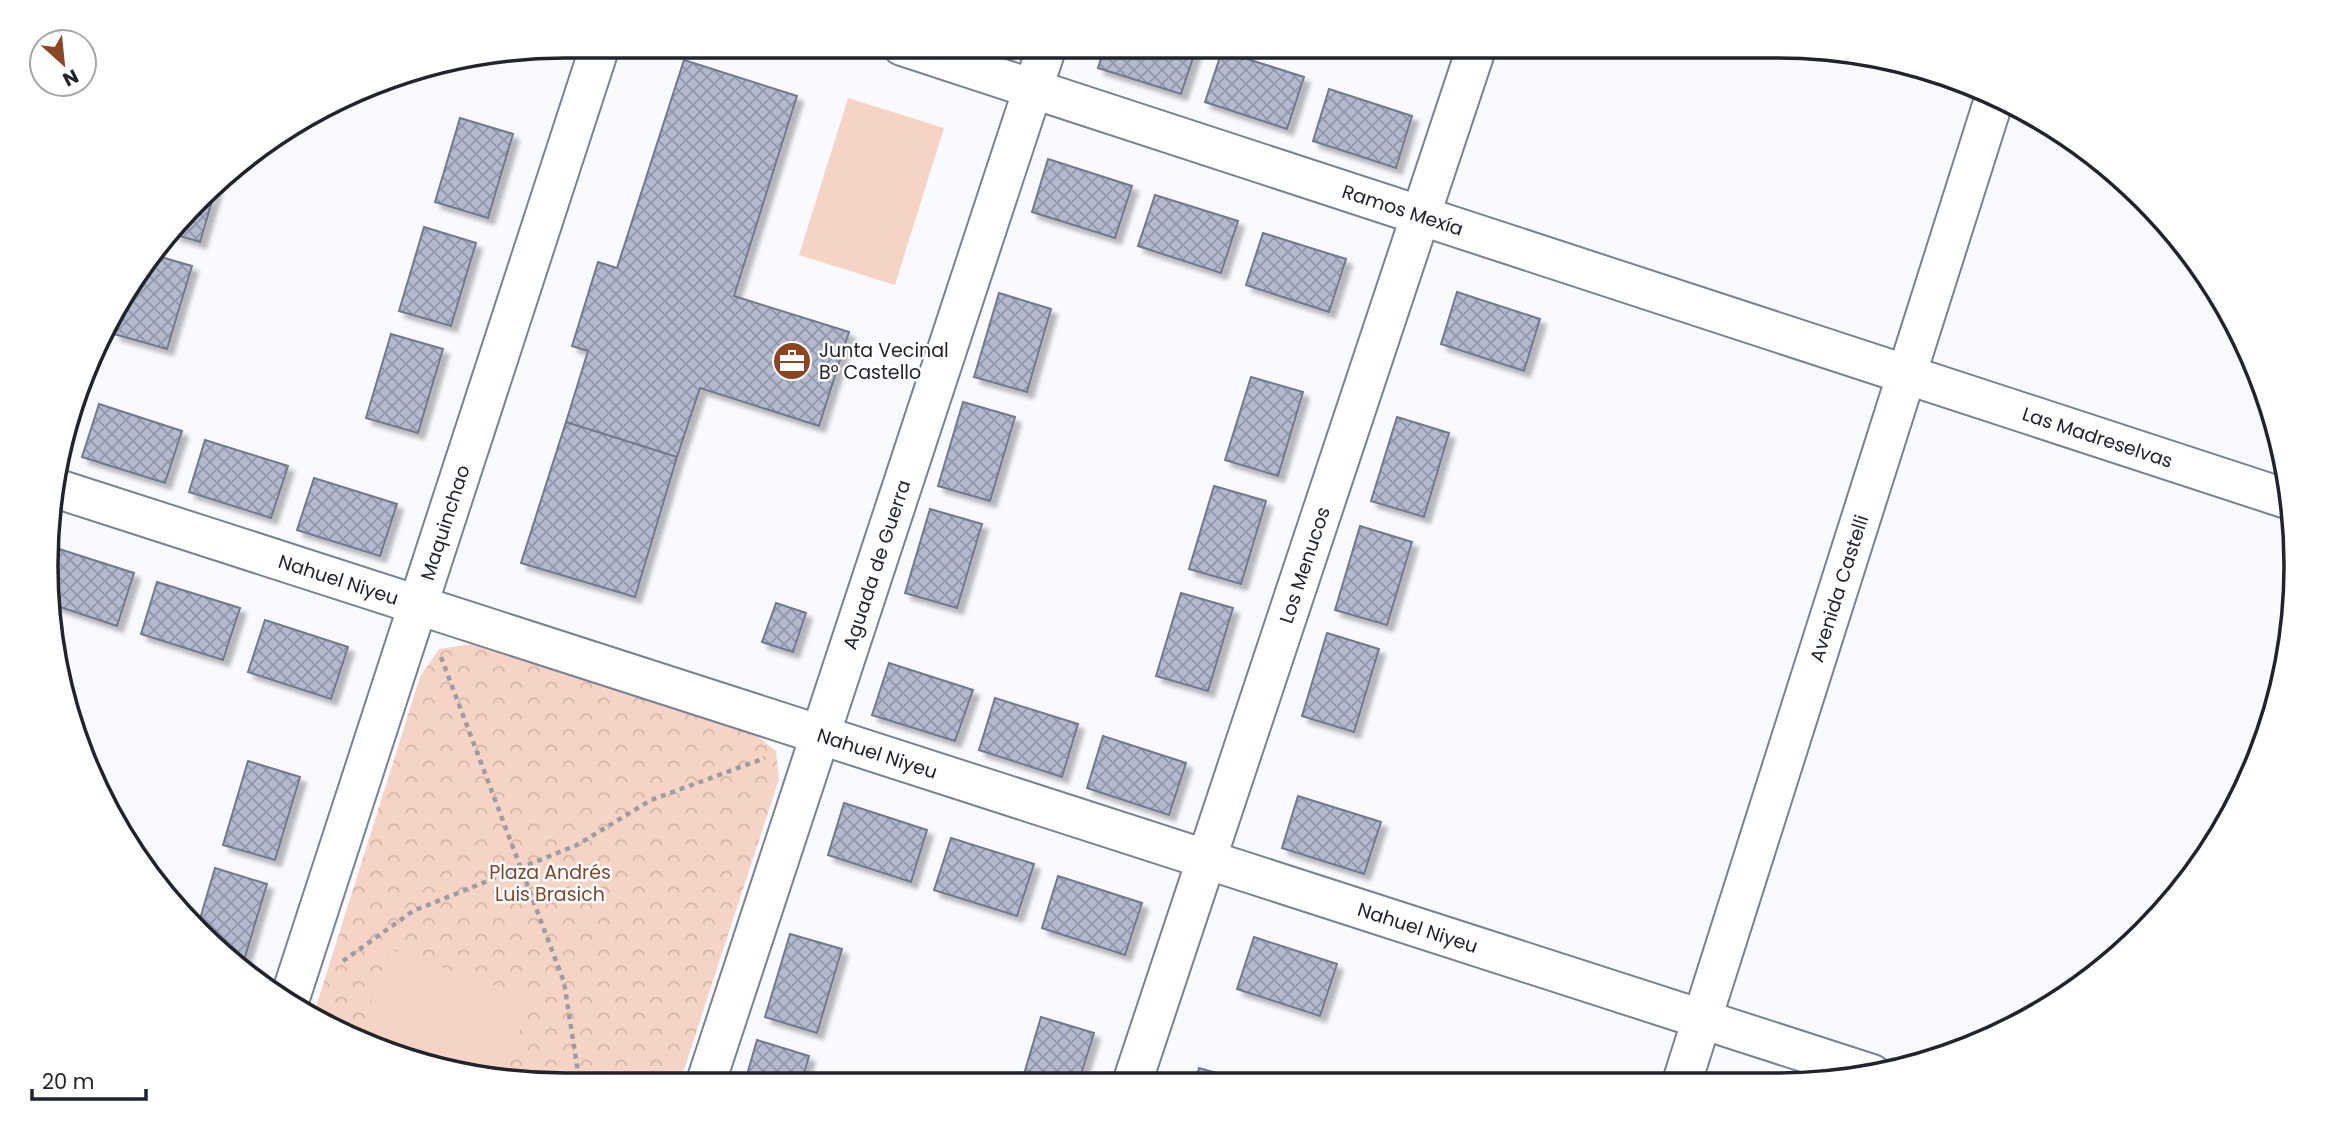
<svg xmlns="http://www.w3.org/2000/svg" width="2342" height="1131" font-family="Poppins,sans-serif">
<defs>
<pattern id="park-crowns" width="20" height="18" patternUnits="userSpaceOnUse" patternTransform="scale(1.75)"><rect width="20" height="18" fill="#f6d4c5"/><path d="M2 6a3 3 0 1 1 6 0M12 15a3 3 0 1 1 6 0" fill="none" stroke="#d3b6a9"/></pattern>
<pattern id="building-cross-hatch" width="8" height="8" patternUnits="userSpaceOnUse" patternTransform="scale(1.75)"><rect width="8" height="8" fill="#b3b9cf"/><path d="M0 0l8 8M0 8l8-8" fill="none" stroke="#9196a8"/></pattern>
<filter id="shadow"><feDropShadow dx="6" dy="6" stdDeviation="2" flood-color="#0004"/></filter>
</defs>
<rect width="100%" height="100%" fill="#f9faff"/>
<path fill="url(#park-crowns)" d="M479,643l273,89 24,19 3,28 -100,306c-109,0 -207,1 -310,-38 -19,-8 -38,-23 -55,-34l106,-336 19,-28z"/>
<path fill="#f6d4c5" d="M848,98l96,30 -49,157 -96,-30z
M390,949l141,50 -29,80 -38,-4 -107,-35z"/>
<path fill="url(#building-cross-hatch)" stroke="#73798d" stroke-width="2" filter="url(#shadow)" d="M1105,46h92l-16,48 -83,-26z
M1222,51l82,26 -17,52 -82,-27z
M684,60l113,36 -63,200 115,36 -30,94 -119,-38 -23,69 -111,-35 22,-71 -16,-5 26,-84 19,6z
M1329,89l83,27 -16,52 -83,-27z
M460,118l53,16 -25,84 -53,-16z
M1048,159l84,27 -17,52 -83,-26z
M216,188l-16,54 -27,-8z
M1155,195l83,26 -17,52 -83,-27z
M424,227l52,16 -25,83 -52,-15z
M1263,233l83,26 -17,53 -83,-27z
M154,255l38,11 -25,83 -53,-15 16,-51z
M1457,292l83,27 -16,52 -83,-27z
M999,293l52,16 -24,83 -53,-15z
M391,334l52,15 -25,84 -52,-15z
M1251,377l52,15 -25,84 -53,-16z
M963,402l52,15 -25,84 -52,-15z
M99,404l83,27 -17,52 -83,-26z
M1397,417l52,16 -25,84 -53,-16z
M566,422l111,35 -42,140 -114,-34z
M205,440l83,26 -17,52 -82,-26z
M314,478l83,26 -17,52 -83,-26z
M1214,486l52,15 -25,83 -52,-15z
M930,509l52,15 -25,84 -52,-15z
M1360,526l52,16 -25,83 -52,-15z
M53,547l81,26 -17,53 -66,-22z
M157,582l83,26 -17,52 -82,-26z
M1181,593l52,15 -25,83 -52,-15z
M776,603l30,10 -13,39 -31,-10z
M265,620l83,27 -17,52 -83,-27z
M1327,633l52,16 -25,83 -52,-16z
M889,663l84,27 -18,51 -83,-26z
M995,698l83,26 -16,53 -83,-27z
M1103,736l83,27 -17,52 -82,-27z
M248,761l52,16 -25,83 -52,-15z
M1298,796l83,26 -17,52 -82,-26z
M844,803l83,27 -16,52 -83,-27z
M951,838l83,26 -17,52 -83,-26z
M215,868l52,16 -25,83 -20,-11 -25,-27z
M1058,876l84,27 -17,52 -83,-27z
M790,934l52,15 -25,84 -52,-16z
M1254,937l83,27 -17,52 -83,-27z
M1041,1017l53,16 -16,51h-57z
M757,1040l52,16 -8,29h-57z
M1199,1068l52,15h-56z"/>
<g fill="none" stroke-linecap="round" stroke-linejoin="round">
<defs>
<g id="street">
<path id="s1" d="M902,46l1388,454"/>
<path id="s2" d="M55,488l1817,586"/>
<path id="s3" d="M290,998l310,-952"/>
<path id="s4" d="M1132,1083l345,-1037"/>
<path id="s5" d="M705,1085l342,-1039"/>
</g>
<g id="secondary">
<path id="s6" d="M1682,1082l313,-986"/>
</g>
</defs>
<use href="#street" stroke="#7b8195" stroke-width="42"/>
<use href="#secondary" stroke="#7b8195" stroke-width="42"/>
<path stroke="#9b9da3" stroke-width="4.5" stroke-dasharray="5 5" stroke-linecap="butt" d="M441,657l123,325 16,103
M343,961l70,-50 164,-66 74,-45 114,-42"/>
<use href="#street" stroke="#fff" stroke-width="38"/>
<use href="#secondary" stroke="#fff" stroke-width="38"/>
</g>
<defs>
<symbol id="office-disc" viewBox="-11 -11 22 22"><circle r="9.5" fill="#8c4522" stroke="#fff"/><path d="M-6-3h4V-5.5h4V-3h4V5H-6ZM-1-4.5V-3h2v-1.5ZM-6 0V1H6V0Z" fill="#fff"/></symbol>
</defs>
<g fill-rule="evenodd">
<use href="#office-disc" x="770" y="339" width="44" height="44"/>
</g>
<g text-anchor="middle" stroke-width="5" stroke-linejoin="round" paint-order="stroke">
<g font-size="19" fill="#21242c" stroke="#fff">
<text dy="7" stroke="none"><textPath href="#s1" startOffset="527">Ramos Mexía</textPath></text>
<text dy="7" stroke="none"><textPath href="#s1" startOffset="1258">Las Madreselvas</textPath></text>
<text dy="7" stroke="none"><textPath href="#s3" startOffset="500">Maquinchao</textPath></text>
<text dy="7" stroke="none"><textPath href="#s5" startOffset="548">Aguada de Guerra</textPath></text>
<text dy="7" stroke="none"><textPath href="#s4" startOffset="546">Los Menucos</textPath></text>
<text dy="7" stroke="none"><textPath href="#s2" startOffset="298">Nahuel Niyeu</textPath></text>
<text dy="7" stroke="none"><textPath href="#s6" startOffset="518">Avenida Castelli</textPath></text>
<text dy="7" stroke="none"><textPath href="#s2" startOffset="864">Nahuel Niyeu</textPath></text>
<text dy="7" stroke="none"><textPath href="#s2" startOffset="1432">Nahuel Niyeu</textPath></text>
</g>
<g font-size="19" fill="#21242c" stroke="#fff" text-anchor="start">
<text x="819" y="357">Junta Vecinal<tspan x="819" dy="22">B° Castello</tspan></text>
</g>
<g font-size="19" fill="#7d472f" stroke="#fff">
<text x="550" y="879">Plaza Andrés<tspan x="550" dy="22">Luis Brasich</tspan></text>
</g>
</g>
<path d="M0 0H2342V1131H0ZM565 58H1777A507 507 0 0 1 2284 565V566A507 507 0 0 1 1777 1073H565A507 507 0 0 1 58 566V565A507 507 0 0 1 565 58Z" fill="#fff" fill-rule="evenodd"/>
<path fill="none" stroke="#21242c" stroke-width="3.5" d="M565 58H1777A507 507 0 0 1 2284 565V566A507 507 0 0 1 1777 1073H565A507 507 0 0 1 58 566V565A507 507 0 0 1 565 58Z"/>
<g transform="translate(63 63) rotate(153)"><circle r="33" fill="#ffffff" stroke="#a6a7ab" stroke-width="2"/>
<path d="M0-5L12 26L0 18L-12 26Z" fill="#8c4522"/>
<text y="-10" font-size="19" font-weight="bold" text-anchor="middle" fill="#21242c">N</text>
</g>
<path d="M32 1089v10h114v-10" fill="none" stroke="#21242c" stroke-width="3.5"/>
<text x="42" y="1089" font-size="21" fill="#21242c" stroke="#ffffff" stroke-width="5" paint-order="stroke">20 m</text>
</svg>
